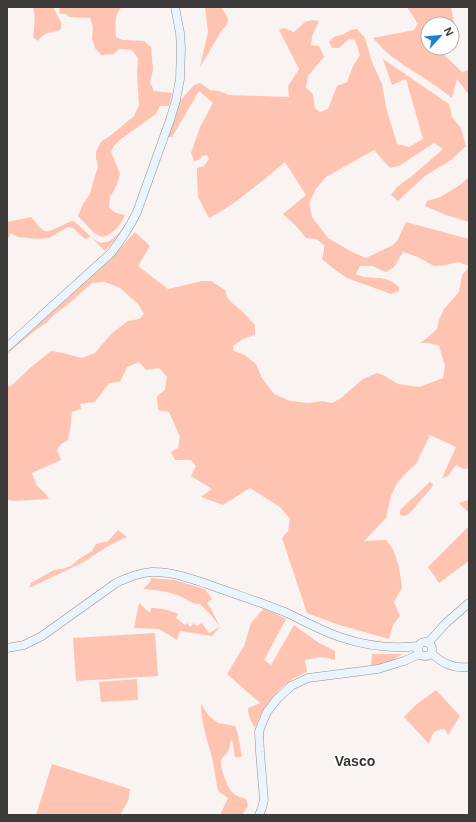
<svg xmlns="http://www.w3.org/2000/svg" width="476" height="822" font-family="Helvetica,sans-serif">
<rect width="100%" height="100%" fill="#f9f3f2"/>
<path fill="#ffc3b1" d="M33,7h20l8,15v7c-10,6 -14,0 -23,12l-5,-4c1,-9 3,-20 0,-30z
M59,7h63c-8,8 -7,20 -6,30l7,3 21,1 7,6 2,23 -3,12 4,9 18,2 -3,13h-9l-4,8 -35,25 -7,7 -3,6 9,22 -3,11 -7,12 -1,11 7,5 9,2c-5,11 -11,19 -23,22l-8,-4 -16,-17 5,-12 7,-10 4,-15 4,-12 -2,-9v-6l5,-10 10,-7 23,-19 5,-11 -2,-32 1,-15 -6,-8 -13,-1 -5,5 -13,1 -6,-7 -3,-9 1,-12 -3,-9 -21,-1 -3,-3h-6z
M205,7h16l6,9 1,5 -2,5 -4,4 -22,37 8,-35z
M407,7h44l3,15 -7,2h-19v24h9l25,24 7,-2v25l-12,-16 -5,19c-19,-16 -41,-27 -61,-42 -6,-5 -12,-11 -18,-18l41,-8 4,-6z
M312,20l7,1 -7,15 -1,9 8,1 5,11 -16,19 -2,12 7,6 2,14 5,4 8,-3 9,-23 10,-4 6,-16 7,-11 -5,-15 -6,-1 -10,9h-7l-3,-6 5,-5 10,-3 6,-4 7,-1 8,9 7,24 10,22 4,23 11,37 12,3 14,-8 -17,-60 -14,6 -9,-26 66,45 3,13 9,11 5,18 -15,14 -26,16 -27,25 -7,-6 6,-8 15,-11 31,-27 -9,-6 -35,23 -9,2 -16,-18 -48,27 -10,12 -7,14 3,14 16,21 24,14 14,6 27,-13 4,-4 9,-19 63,17v27l-11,-4 -12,3 -12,1 -16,-9 -15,-5 -9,15 -8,5 -14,-6h-12l-4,8c16,8 27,-2 43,13v4l-8,3 -44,-16 -13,-9 -12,-10 2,-8v-6l-8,-6 -10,-1 -10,-12 -13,-12 23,-19 -21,-33c-23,19 -50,43 -76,56l-11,-21 -1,-21v-8l7,-2 5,-7 -2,-4 -5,1 -3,4 -5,1 -3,-8 9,-26 13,-24 -14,-12 -27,46h-4l10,-34 16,-18 6,-2 10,7 9,1 10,4 60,2 -1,-11 11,-17 -20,-39 5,-2 10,4 11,-10z
M469,177v45l-23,-7 -21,-9 2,-5 13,-4 20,-12z
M31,217c4,4 9,12 14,14 6,2 21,-9 28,-10 8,5 14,13 22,19 15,10 28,-12 35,-23l-3,8 -22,26 -14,-14 -6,2 -12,-11 -5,-1 -19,11 -11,1 -20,-2 -7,-4 -4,7v-18z
M135,232l15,14 -12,20 30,23 34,-8h9l14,9 2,7 5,6 11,9 12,13v10l-12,4 -10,7 1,5 11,4 11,9 6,14 12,16 16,7 18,2 14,-2 10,2 9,-5 22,-19 14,-6 6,2 15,9 21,3 24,-9 2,-12 -6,-20 -10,-3h-9l7,-5 10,-9 2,-9 5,-11 15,-17 3,-17 7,-8v201l-6,1 -7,-4 -8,11 -6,2 14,-31 -26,-12 -14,29 -6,5 -13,14 -6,13 -5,22 -22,23 22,-1 7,9 6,18 3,21 -8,14 6,14 -7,9 -4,14 -53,-15 -29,-11 -25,-75 6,-7 2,-12 -10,-12 -30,-19 -27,17 -22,-8 11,-8 -21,-13 5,-10 -5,-6h-16l-4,-8 7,-4 2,-11 -11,-25 -11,-2 -1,-14 8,-6 2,-13 -8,-9 -13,2 -7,-8 -12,5 -7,15 -11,1 -14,19 -15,2 1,5 -9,3 -2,19 -2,9 -7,4 -4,6 4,10 -29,13 5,13 8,7 4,6 -36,2 -6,-1v-114h4l19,-18 21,-17 12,2 19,5 13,-5 17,-20 16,-12 11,-2 5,-5 -6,-10 -18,-16 -15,-6 -13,1 -26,23 -10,7 -9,9 -15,11 -25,21v-3l109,-98z
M430,482l3,2 -1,3 -22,26 -5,3 -5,-1v-5z
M469,500v13l-10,-10z
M469,526v35l-30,22 -11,-16z
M118,530l9,7 -9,4 -13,7 -23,15 -53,25 2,-5 23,-13 8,-1 9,-3 8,-7 13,-8 4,-7 7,-2h4z
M151,578l23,2 31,9 7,10 -5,4 3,4 10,20 -8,9 -32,-5 -3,9 -18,-11 -25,-1 5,-25 11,10 1,-5c10,0 18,2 27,6l-2,4 9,7 2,-2 3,4 4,-4 3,3 5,-3 7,10 11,-6 -9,-12 -11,-11c-8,1 -15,-7 -23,-9 -11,-4 -22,-5 -34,-6l7,-7z
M264,608l22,11 -22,41 7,5 23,-40 25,18 16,8v9l-14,-3 -16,3 2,12c-26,10 -42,31 -52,56 -4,-7 -7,-12 -7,-20l12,-5 -33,-29 17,-28 7,-23z
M155,633l3,43 -82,5 -3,-43z
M372,654h31l-12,7 -20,6z
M137,679l1,21 -37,2 -2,-20z
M436,690l24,26 -12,19 -3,-6c-11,1 -13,4 -16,15l-25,-27 13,-13z
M201,704l8,12 9,7 17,3 3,8 4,23h-7l-3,-18c-3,5 -2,10 -5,14 -2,3 -5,4 -6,7 -1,7 6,27 11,32 4,4 10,6 14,7l2,7 -6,9h-22l8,-17 -10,-7c-3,-15 -4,-29 -9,-44 -4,-14 -8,-28 -8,-43z
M52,764l78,25 -2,12 -8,14h-84z"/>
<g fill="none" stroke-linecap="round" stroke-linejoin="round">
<defs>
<path id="secondary" d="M7,347l104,-94c10,-13 19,-26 26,-41l33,-92 6,-20 4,-21 1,-31 -1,-15 -5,-26
M418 649a7 7 0 1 1 14 0a7 7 0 1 1-14 0Z
M428,643l18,-20 23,-20
M7,648l17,-3 18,-9 74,-53c11,-5 22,-10 35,-11 19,-1 38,6 56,12 27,10 54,18 80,29 19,9 37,19 56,25 24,8 50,11 76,8
M431,653c11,10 22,16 38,14
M259,815l3,-7 2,-8 -4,-48 -1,-20 2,-6 6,-14 10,-13 14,-13 17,-8 70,-9 26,-8 16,-7"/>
</defs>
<use href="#secondary" stroke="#96918f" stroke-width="9"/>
<use href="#secondary" stroke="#eaf4fd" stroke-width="8"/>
</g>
<g text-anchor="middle" stroke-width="3" stroke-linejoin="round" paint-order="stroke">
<g font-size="14" font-weight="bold" fill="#363231" stroke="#fff">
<text x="355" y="766">Vasco</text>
</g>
</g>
<rect width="476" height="822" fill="none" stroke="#3d3b3a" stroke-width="16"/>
<g transform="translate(440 36) rotate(63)"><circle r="19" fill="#ffffff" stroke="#b1b1b0"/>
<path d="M0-3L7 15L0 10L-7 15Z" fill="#1985cf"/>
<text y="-6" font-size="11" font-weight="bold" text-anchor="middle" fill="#3d3b3a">N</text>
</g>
</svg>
